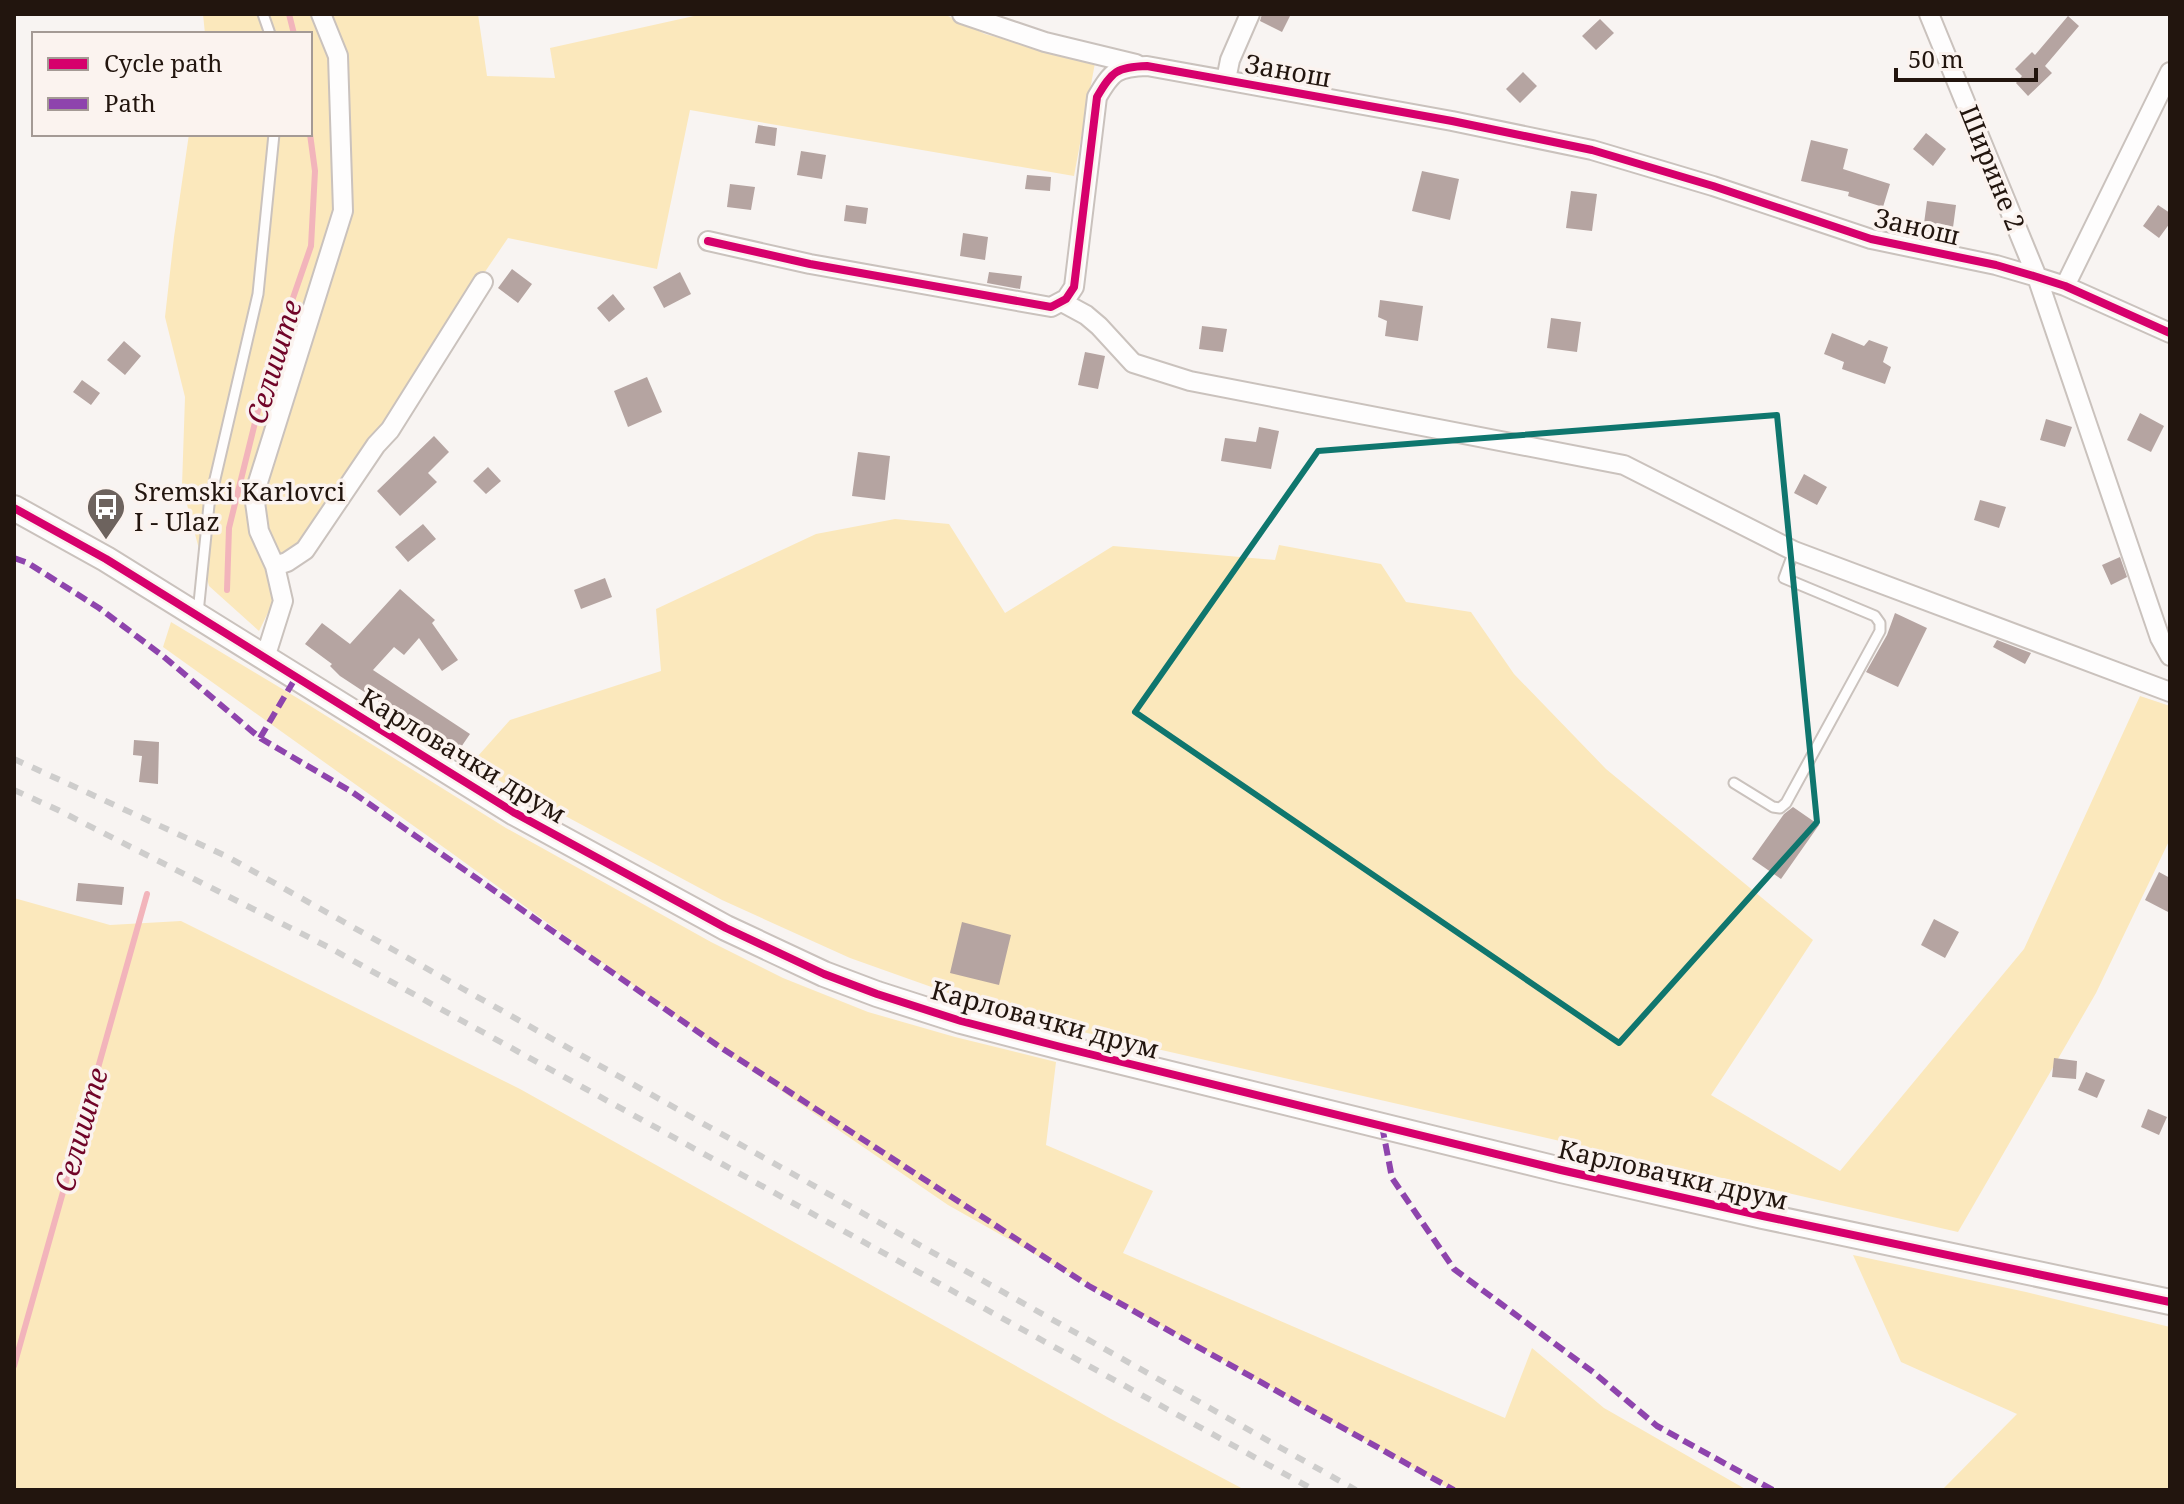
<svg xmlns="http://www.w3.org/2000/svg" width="2184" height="1504" font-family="'Noto Serif',serif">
<rect width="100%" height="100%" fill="#f8f4f2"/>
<path fill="#fbe8bc" d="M203,14h275l9,62 68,2 -5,-30 153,-34h241l41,20 110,29 -21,113 -384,-66 -33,159 -149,-31 -175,257 -42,71 -32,65 -50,-45 -27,-100 3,-89 -20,-80 9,-80 15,-103h121v-100h-105z
M895,519l54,5 56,89 108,-67 162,14 4,-15 102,19 25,38 65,10 43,62 92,95 207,171 -102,155 129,76 184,-222 116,-253 30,10v133l-74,154 -138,239 -945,-216 -163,-58 -128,-58 -252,-135 40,-45 151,-49 -5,-62 160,-75z
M171,622l133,80 202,126 205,114 72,36 85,34 87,25 101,25 -10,83 107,46 -30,62 382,165 27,-70 72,60 143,82h-295l-504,-285 -215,-147 -280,-204 -290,-207z
M14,898l96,27 71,-4 339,168 591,330 134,71h-1231z
M1853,1255l173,37 144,35v158l-3,5h-225l75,-76 -116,-52z"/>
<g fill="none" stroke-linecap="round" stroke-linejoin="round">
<path stroke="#f2b4bb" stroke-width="6" d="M289,14l5,20
M227,590l2,-62 39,-158 43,-124 4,-75 -5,-37
M14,1366l133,-472"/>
</g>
<path fill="#b5a4a1" d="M1262,14h29l-9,18 -22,-11z
M2068,16l11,10 -34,40 7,7 -24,23 -12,-13 6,-7 -7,-7 17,-17 3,3z
M1600,19l14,14 -18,17 -14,-14z
M1523,72l14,14 -17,17 -14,-14z
M758,125l19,3 -2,18 -20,-3z
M1926,133l20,16 -13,17 -20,-17z
M1811,140l37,9 -5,20 47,15 -7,23 -35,-11 1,-4 -48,-11z
M801,151l25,4 -4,24 -25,-4z
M1422,171l37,8 -9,41 -38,-9z
M1027,175l24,2 -1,14 -25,-2z
M730,184l25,3 -4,23 -24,-3z
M1571,191l26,3 -5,37 -26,-3z
M1927,201l29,4 -4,30 -29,-4z
M846,205l22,3 -2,16 -22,-3z
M2158,205l12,8v10l-11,15 -16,-12z
M963,233l25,4 -3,23 -25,-4z
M512,269l20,15 -14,19 -20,-15z
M680,272l11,22 -27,14 -11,-21z
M989,272l33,4 -2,13 -33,-6z
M613,294l12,15 -16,13 -12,-14z
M1380,300l43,6 -5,35 -33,-5 2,-15 -9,-4z
M1551,318l30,4 -4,30 -30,-4z
M1202,326l25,3 -4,23 -24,-3z
M1832,333l32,13 5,-6 19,7 -5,15 8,5 -6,17 -43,-15 2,-7 -20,-8z
M124,341l17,15 -16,19 -18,-15z
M1085,352l20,4 -7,33 -20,-4z
M647,377l15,35 -34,15 -14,-36z
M82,380l18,13 -9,12 -18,-13z
M2140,413l24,13 -13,26 -24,-12z
M2046,419l26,8 -7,20 -25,-7z
M1259,427l20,4 -8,38 -50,-8 4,-23 31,4z
M434,436l15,16 -21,21 9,9 -37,34 -23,-25z
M858,452l32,4 -5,44 -33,-4z
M488,467l13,14 -15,13 -13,-13z
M1804,474l23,13 -10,18 -23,-12z
M1980,500l26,7 -7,21 -25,-8z
M423,524l13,15 -28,23 -13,-15z
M2120,557l7,20 -16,8 -9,-20z
M605,578l7,19 -31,12 -7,-19z
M400,589l35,31 -3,3 26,37 -16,11 -23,-33 -15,17 -10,-8 -21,23 97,64 -13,19 -117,-77 -10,-10 2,-2 -27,-20 17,-21 28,21z
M1895,613l32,15 -29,59 -32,-15 21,-37z
M1997,640l34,13 -6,11 -32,-17z
M134,740l25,2 -1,42 -19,-2 3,-26 -9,-1z
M1793,807l26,18 -38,54 -29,-20 32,-45z
M2159,872l11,6v35l-25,-13z
M78,883l46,4 -2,18 -46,-4z
M1934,919l25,13 -14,26 -24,-13z
M962,922l49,13 -12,50 -49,-12z
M2054,1058l23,3 -1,18 -24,-2z
M2086,1072l19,8 -8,18 -19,-8z
M2148,1109l19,8 -8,18 -18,-8z"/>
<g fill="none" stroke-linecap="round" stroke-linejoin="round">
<defs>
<path id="service" d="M263,14l7,20
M198,613l11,-108 49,-211 16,-160
M1734,783l39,24 7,1 6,-5 94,-172v-8l-5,-7 -91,-38 10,-27"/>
<path id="minor" d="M962,14l83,28 91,22
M1929,14l108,263 123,361 10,18
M1226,80l4,-20 20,-46
M708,241l102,23 241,43 15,-8 8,-12 23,-190c15,-26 20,-30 50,-31l305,55 140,29 121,36 158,53 125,26 41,12 28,9 105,47
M2065,286l105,-214
M1062,302l24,13 13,11 34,37 57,18 434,84 170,86 376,141
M275,566l12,-4 18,-12 71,-105 14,-15 93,-148
M265,658l18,-57 -8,-35 -16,-35 -5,-36 89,-284 -5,-155 -17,-42"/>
<path id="secondary" d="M14,508l92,51 409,254 211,115 98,46 53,20 84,27 100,26 500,123 202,46 407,86"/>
</defs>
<use href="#service" stroke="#cac2bd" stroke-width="13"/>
<use href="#minor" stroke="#cac2bd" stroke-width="22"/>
<use href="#secondary" stroke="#cac2bd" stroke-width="28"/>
<use href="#service" stroke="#fefdfd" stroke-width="9"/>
<use href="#minor" stroke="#fefdfd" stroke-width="18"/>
<use href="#secondary" stroke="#fefdfd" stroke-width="24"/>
<path stroke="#cecdcc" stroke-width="6" stroke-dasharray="10 10" stroke-linecap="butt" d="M14,759l214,98 1128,633
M14,790l44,20 272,138 984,542"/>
<path stroke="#8e44ad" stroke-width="6" stroke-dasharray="12 6" stroke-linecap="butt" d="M14,558l14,5 71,45 64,48 97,82 92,54 365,253 372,241 365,204
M260,738l36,-61
M1382,1126l10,52 62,91 139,103 64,54 116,64"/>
<defs>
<path id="cycleway" d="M708,241l102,23 241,43 15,-8 8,-12 23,-190c15,-26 20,-30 50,-31l305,55 140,29 121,36 158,53 125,26 41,12 28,9 105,47
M14,508l92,51 409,254 211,115 98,46 53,20 84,27 100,26 500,123 202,46 407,86"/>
</defs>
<use href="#cycleway" stroke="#fbf3ef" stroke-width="13"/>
<use href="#cycleway" stroke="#d6006c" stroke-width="8"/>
</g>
<path fill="none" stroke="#0f766e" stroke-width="6" stroke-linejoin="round" d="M1777,415l40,407 -198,221 -484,-331 183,-261z"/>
<defs>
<symbol id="bus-pin" viewBox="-11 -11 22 30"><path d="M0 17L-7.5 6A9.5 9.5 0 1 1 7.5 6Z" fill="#6d635e" stroke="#fbf3ef"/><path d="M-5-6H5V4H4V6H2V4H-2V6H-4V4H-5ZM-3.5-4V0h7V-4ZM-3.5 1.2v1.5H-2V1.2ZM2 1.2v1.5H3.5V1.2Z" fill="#fff"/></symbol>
</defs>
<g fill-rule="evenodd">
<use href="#bus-pin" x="84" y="485" width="44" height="60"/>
</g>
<g text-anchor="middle" stroke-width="7" stroke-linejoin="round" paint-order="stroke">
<g font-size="26" fill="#22150e" stroke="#fbf3ef">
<text transform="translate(1288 71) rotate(10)" y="9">Занош</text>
<text transform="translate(1992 168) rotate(68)" y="9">Ширине 2</text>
<text transform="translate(1917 227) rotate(13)" y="9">Занош</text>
<text transform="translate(463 756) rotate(31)" y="9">Карловачки друм</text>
<text transform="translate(1045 1020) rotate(15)" y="9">Карловачки друм</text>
<text transform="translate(1673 1175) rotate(13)" y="9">Карловачки друм</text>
</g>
<g font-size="26" fill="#22150e" stroke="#fbf3ef" text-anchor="start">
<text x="134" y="501">Sremski Karlovci<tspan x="134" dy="30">I - Ulaz</tspan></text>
</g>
<g font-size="28" font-style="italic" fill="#700427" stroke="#fbf3ef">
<text transform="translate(274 362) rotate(-73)" y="10">Селиште</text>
<text transform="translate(81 1130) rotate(-74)" y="10">Селиште</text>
</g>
</g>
<rect width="2184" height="1504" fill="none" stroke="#22150e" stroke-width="32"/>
<rect x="32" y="32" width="280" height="104" fill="#fbf3ef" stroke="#a49a95" stroke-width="2"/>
<rect x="48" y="58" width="40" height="12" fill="#d6006c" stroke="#a49a95" stroke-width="2"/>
<text x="104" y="72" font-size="24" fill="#22150e">Cycle path</text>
<rect x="48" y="98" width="40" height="12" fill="#8e44ad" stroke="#a49a95" stroke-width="2"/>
<text x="104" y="112" font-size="24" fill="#22150e">Path</text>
<path d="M1896 68v12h140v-12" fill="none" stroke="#22150e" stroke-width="4"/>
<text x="1908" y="68" font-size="24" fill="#22150e" stroke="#fbf3ef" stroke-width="6" paint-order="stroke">50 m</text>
</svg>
